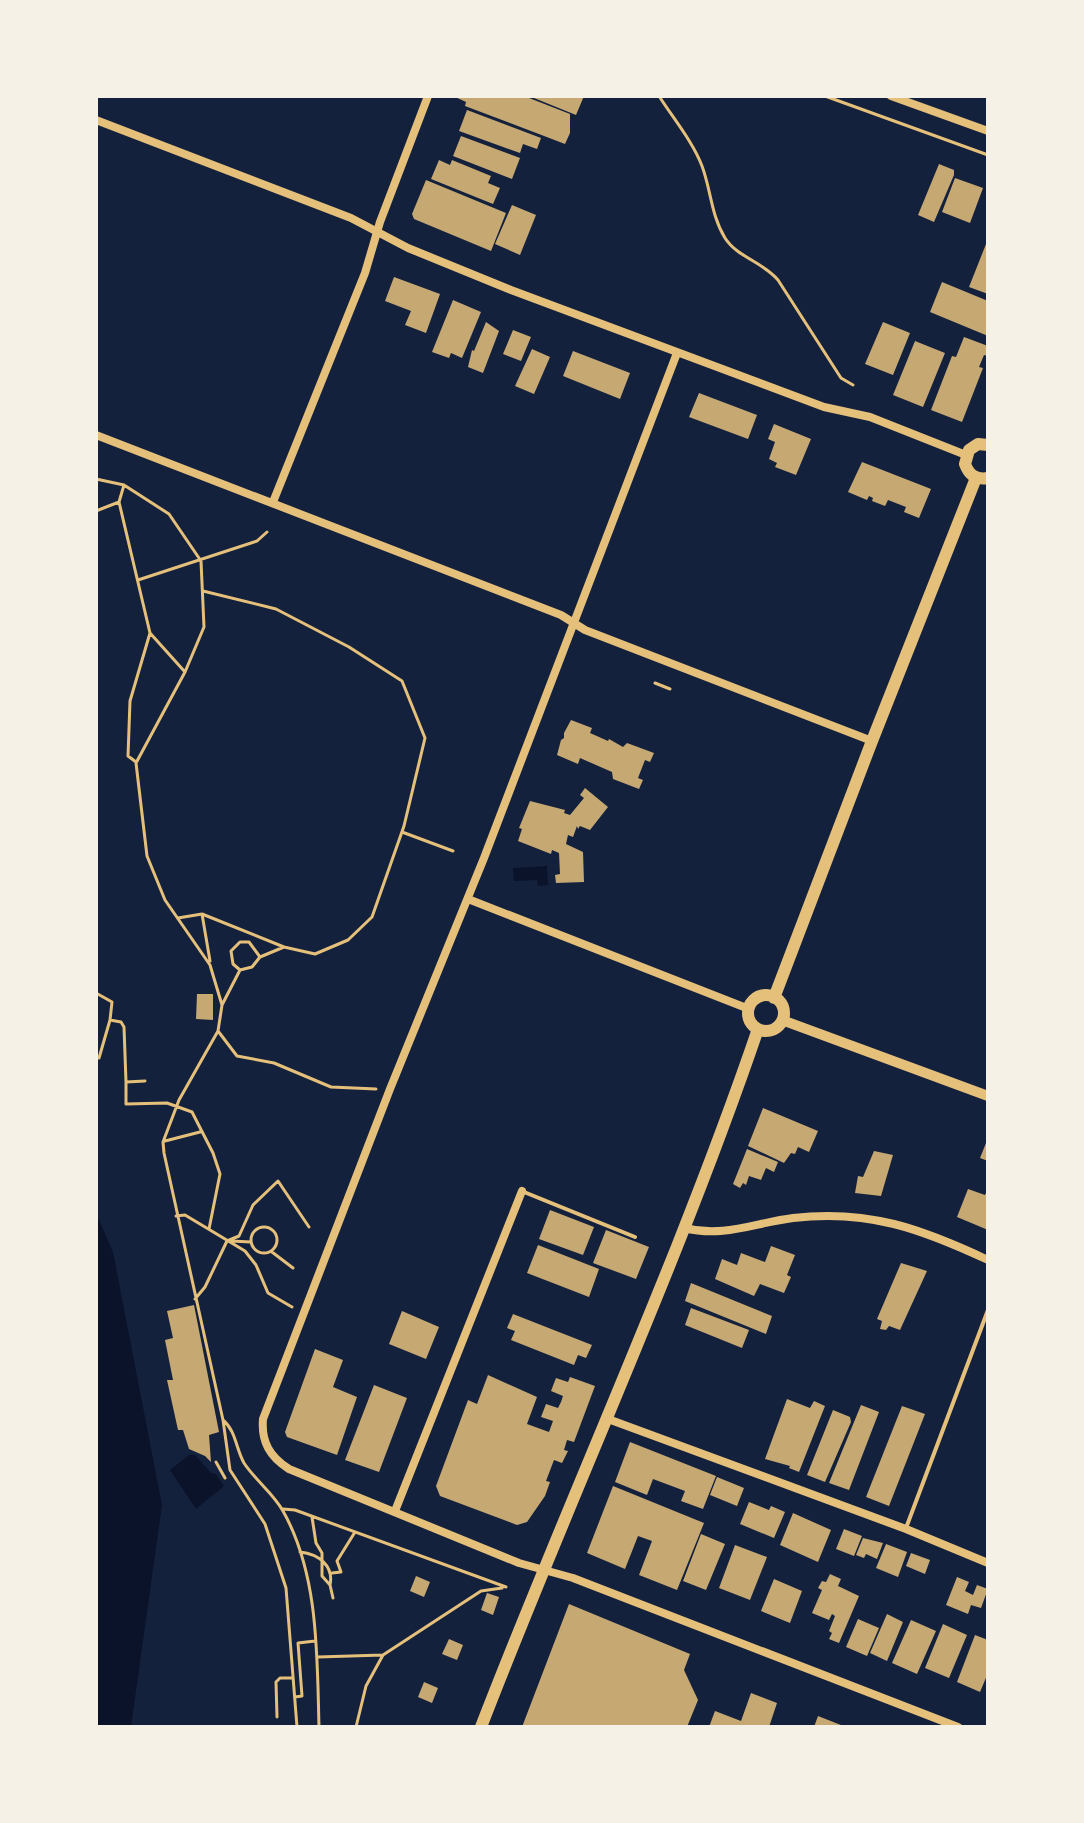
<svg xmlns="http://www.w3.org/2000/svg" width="1084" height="1823" font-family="'Golos Text',sans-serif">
<rect width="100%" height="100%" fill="#14213d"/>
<path fill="#0b132b" d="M547,866l1,19 -10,1 -1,-6 -23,1 -1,-13z
M96,1213l17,39 49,253 -31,222h-35z
M189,1455h6l16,18 5,1 8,12 -28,23 -26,-39z"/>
<path fill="#c6a872" d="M453,96h71l46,18v19l-5,11 -100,-38 1,-4z
M529,96h55l-8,19z
M467,110l74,28 -4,11 -14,-5 -3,9 -61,-22z
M461,136l59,22 -8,21 -59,-23z
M439,160l11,5 2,-5 39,16 -3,7 12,5 -7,16 -62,-25z
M939,164l15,6v5l-20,47 -16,-7z
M955,178l28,10 -13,35 -28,-11z
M426,180l80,33 -15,38 -77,-32 -2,-5z
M512,205l24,10 -16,40 -25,-11z
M988,239v55l-19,-7z
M394,277l46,17 -14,39 -21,-8 6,-14 -26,-10z
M942,282l46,19v35l-58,-24z
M453,300l28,12 -19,46 -11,-5 -2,5 -17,-6z
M486,322l13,9 -16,42 -15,-6 4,-17 2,1z
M883,322l27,11 -17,42 -28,-11z
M513,330l18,7 -10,24 -18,-7z
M964,337l24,9v10l-4,-1 -5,12 4,1 -21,54 -31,-12 21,-54 4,1z
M915,341l30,12 -22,54 -30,-12z
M532,349l18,8 -16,37 -19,-8z
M573,351l57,22 -10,26 -57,-23z
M699,393l58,22 -9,24 -59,-22z
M774,424l37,15 -15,36 -21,-8 2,-4 -8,-4 6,-17 -7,-3z
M862,462l69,27 -12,29 -15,-6 2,-5 -18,-7 -3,6 -13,-5 1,-3 -4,-2 -2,4 -19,-8z
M571,720l21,8 -2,5 18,8 1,-2 14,8 4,-4 27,10 -4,9 -5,-2 -7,18 5,2 -4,9 -26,-10 -1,-7 -32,-14 -2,6 -21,-9 4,-15 3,-2v-5z
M585,788l23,19 -18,23 -10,-4 -2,3 -1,-3 -4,11 -5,-2 -2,9 17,8 1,30 -28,1 -1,-8 5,-1 -1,-21 -7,-3 -1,4 -33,-13 4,-12 -3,-1 11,-27 35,9 -1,3 6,2 14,-17 -4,-3z
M197,994h16v26l-17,-1z
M763,1108l55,23 -9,21 -11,-5 -3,7 -4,-1 -7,10 -36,-17z
M988,1138v23l-8,-3z
M747,1149l31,13 -4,10 -8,-4 -5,12 -12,-4 -3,9 -3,-2 -3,5 -7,-4z
M874,1151l19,4 -12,41 -26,-3 3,-17 5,1z
M988,1188v42l-31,-13 11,-28 17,6z
M550,1210l44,17 -11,28 -44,-16z
M606,1230l43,17 -13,32 -43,-16z
M538,1245l61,24 -10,28 -62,-24z
M771,1246l24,9 -8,20 4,2 -7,16 -24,-9 -6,12 -39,-17 7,-20 15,6 4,-12 24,9z
M901,1263l26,8 -27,59 -11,-4 -3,4 -6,-1 2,-8 -5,-2z
M691,1283l81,33 -6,18 -81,-33z
M194,1305l25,127 -10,3 2,27 -6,-6 -16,-7 -6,-19h-5l-11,-50h6l-8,-40 8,-2 -6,-27z
M691,1308l58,22 -7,18 -57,-23z
M402,1311l37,16 -13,32 -37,-15z
M513,1314l79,31 -6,13 -8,-3 -4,10 -63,-25 4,-9 -8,-3z
M315,1349l28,11 -10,27 24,10 -20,58 -50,-18 -2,-5z
M488,1375l49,22 -10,27 22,8 4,-11 -12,-4 5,-13 12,4 3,-6 2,-6 -12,-5 5,-13 12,4 2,-5 25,9 -21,56 -7,-2 -3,10 4,1 -6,12 -8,-3 -8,21 4,1 -5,14 -18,26 -10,3 -77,-29 -4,-10 32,-86 9,4z
M374,1385l33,13 -28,74 -34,-12z
M787,1399l23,9 4,-7 11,5 -26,66 -10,-4 1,-2 -25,-7z
M861,1405l18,7 -30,78 -20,-7z
M902,1406l23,8 -36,92 -23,-9z
M833,1410l17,7 1,5 -26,60 -18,-7z
M630,1442l86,34 -13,33 -22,-8 4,-10 -32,-12 -6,16 -32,-13z
M717,1477l27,11 -7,18 -27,-11z
M613,1486l91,37 -27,67 -38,-15 13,-34 -14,-5 -13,33 -38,-16z
M749,1502l20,8 2,-4 14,6 -11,26 -34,-14z
M793,1513l38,17 -13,32 -38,-17z
M844,1529l18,7 -8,20 -18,-7z
M701,1534l24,10 -19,46 -23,-9z
M863,1538l20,5 -6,16 -11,-5 -2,4 -8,-3z
M886,1544l21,8 -9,25 -22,-9z
M735,1545l32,12 -17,43 -31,-12z
M911,1553l19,7 -5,14 -19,-8z
M830,1574l11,5 -3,7 21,10 -20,47 -10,-4 3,-6 -3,-2 6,-15 -3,-2 -3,6 -17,-7 10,-23 -4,-2 4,-7 4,1z
M416,1576l14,6 -6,15 -14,-6z
M957,1577l12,5 -4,9 8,4 4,-10 11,4 -7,19 -10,-3 -3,9 -22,-9z
M774,1579l28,12 -12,32 -29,-12z
M487,1593l12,4 -6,18 -12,-5z
M569,1604l121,50 -6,16 14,30 -11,27h-165z
M887,1614l16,8 -16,39 -17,-8z
M858,1619l21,9 -12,28 -21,-9z
M911,1620l25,11 -19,43 -25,-11z
M943,1624l24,11 -18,43 -24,-10z
M975,1635l13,5v33l-8,19 -23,-10z
M449,1639l14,6 -6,15 -15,-6z
M424,1682l14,6 -6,15 -14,-6z
M751,1693l26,10 -8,24h-60l6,-16 26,10z
M818,1716l28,11h-32z"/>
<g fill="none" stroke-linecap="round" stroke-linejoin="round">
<path stroke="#e5c07b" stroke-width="3" d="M659,96c14,22 34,46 43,70 9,24 9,49 23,72 12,19 38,24 53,42l63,98 12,7
M825,96l163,59
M96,479l28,6 45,29 32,47 3,66 -19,45 -49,91 11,93 18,44 45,65 12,40 -4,26 -39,69 -16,42 1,11 59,267c13,11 13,29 21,43 11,17 29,30 39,48 36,64 34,145 36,216
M124,485l-5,17 31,131 35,39
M96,511l23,-9
M138,580l119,-39 10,-9
M203,591l73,18 73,38 53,34 23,57 -21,88 -32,91 -24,23 -33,14 -31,-7 -24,10 -8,10 -12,3 -18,35
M655,683l15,6
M136,762l-8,-6 2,-55 20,-68
M402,832l51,19
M202,914l8,47
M178,918l24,-4 82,33
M240,970l-7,-6 -2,-13 9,-9h9l11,15
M96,993l16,9 -2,18
M218,1031l19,25 37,7 57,24 45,2
M96,1057l3,1 11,-38 11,2 3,5 2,55 19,-1
M126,1082v22l41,-1 25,9 21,41 7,21 -11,55
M165,1141l35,-9
M176,1216l9,-1 60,36 11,14 12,28 24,14
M251 1240a13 13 0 1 1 26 0a13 13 0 1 1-26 0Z
M231,1241l20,1
M272,1252l21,16
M195,1299l10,-12 22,-46 12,-5 14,-31 25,-24 31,46
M223,1420l7,50 35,54 21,64 11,139
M216,1462l9,16
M283,1509l12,1 211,77
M312,1517l4,26 6,10v23l8,9 3,13
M300,1552c19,2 34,14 30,33
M332,1573l9,-1 -4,-11 18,-29
M318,1657l65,-2
M295,1697l7,-1 -4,-53 17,-2
M277,1717l-1,-35 4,-4h12
M356,1727l10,-41 17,-31 98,-64 21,-3"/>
<path stroke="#e5c07b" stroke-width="4" d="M524,1192l111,45
M906,1528l82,-218"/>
<path stroke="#e5c07b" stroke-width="8" d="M891,96l97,35
M96,120l255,98 57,30 103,42 313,117 46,10 96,38
M677,353l-193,505 -94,231 -127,330c-2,23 7,38 26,50l230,94 54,15 385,149
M96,435l465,180 24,15 287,111
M273,502l92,-229 15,-51 48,-126
M468,899l281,110
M684,1228c40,10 70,-5 109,-10 75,-9 129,11 195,42
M608,1419l298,110 82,34
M395,1511l127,-320"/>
<path stroke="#e5c07b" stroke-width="10" d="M782,1020l206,76"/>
<path stroke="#e5c07b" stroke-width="12" d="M988,445l-10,-1 -9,6 -4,14c4,11 11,16 23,14
M748 1013a18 18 0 1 1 36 0a18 18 0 1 1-36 0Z
M774,998l98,-257 104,-263
M481,1727c90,-233 196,-461 277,-698"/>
</g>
<rect width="1084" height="1823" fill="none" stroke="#f6f1e7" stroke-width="196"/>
</svg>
